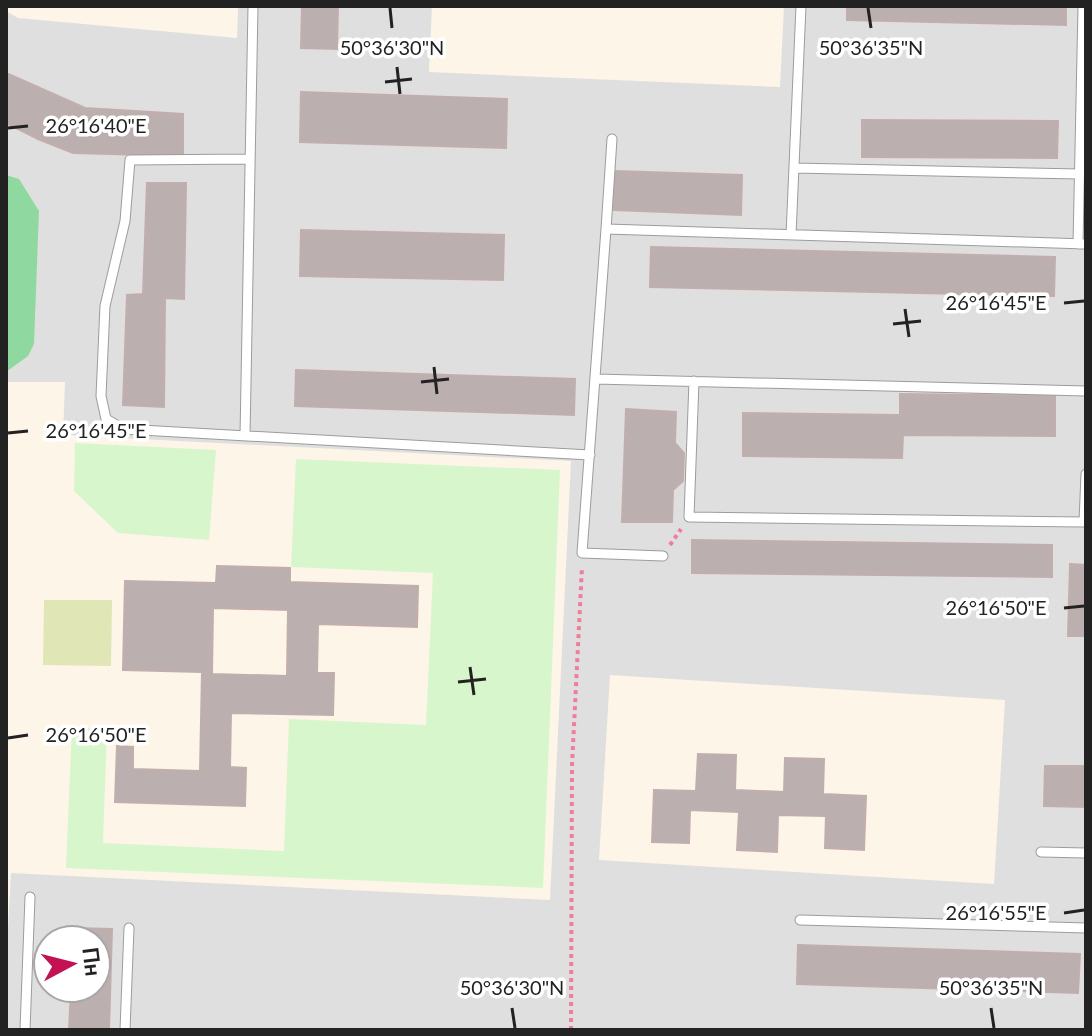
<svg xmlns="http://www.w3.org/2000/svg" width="1092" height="1036" font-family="Lato,sans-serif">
<rect width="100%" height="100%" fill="#f1ecea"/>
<path fill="#e0dfdf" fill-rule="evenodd" d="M6,6h1080v1024h-1080zM48,940h48v48h-48z"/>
<path fill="#fdf5e7" d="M6,6h232l-1,32 -219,-20 -12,-7z
M432,6h352l-4,81 -351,-15z
M6,382h59l-2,53 508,26 -21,439 -539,-27 -5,94z
M610,675l395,25 -11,184 -395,-24z"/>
<path fill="#e0e6b5" d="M44,600h68l-1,66 -68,-1z"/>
<path fill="#d8f6cc" d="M75,443l141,7 -7,90 -91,-7 -44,-42z
M296,459l264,11 -17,418 -477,-20 6,-141 35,2 -4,114 181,8 5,-132 137,6 7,-152 -142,-6z"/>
<path fill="#8fd9a1" d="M6,175l13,4 20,32 -5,133 -6,12 -22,16z"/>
<path fill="#bbb0af" stroke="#c2aead" stroke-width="2" fill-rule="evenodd" d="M302,6h36l-1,43 -36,-1z
M847,6h219v19l-219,-5z
M6,73l79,35 98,6v42l-110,-3 -35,-14 -32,-16z
M301,92l206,7 -1,49 -206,-6z
M862,120l196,1 -1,37 -195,-1z
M614,171l128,4 -1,40 -127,-5z
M147,183h39l-2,116 -19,-1 -1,109 -41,-2 4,-110 16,-1z
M301,230l203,5 -1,45 -203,-4z
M651,247l404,10 -1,39 -404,-9z
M296,370l279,9 -1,36 -279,-9z
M900,394l155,2v40l-152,-1 -1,23 -159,-2v-43l157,2z
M626,409l50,3 -1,31 9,10 -1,28 -10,9 -1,32h-50z
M692,540l360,5v32l-360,-4z
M1070,564l16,1v71h-18z
M217,566l73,2v14l128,4 -1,41 -99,-3 -1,49h17l-1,42 -102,-2 -1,54 16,1 -1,38 -130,-4 2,-56 16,1v22l67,2 2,-99 -79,-2 2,-89 91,2zM213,608l75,2 -1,66 -75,-2z
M698,754l38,1 -1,35 49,2 1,-34 39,1 -1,35 43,2 -2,54 -39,-2 1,-32 -48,-1 -1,37 -40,-2 2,-38 -49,-2 -1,33 -37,-1 2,-52 42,1z
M1045,766h41v41l-42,-1z
M73,928l39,1 -3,101h-40l2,-42h25v-48h-24z
M798,945l282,9 -2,39 -281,-9z"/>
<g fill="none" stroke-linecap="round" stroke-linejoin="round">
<defs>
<path id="service" d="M612,139l-6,90 480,15
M249,159l-119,1 -5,61 -20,85 -4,90 5,23 17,10 467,26
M794,168l286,6
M606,229l-24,324 81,3
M791,235l10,-229
M1078,244l5,-238
M595,379l491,12
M694,381l-5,136 395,5 2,-48
M245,436l8,-430
M1041,852l45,1
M800,920l286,8
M25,1030l5,-133
M125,1030l4,-102"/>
</defs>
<use href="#service" stroke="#9c9c9c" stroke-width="11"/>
<path stroke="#ef7d9c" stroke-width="4" stroke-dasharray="4 4" stroke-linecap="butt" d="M670,545l11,-16
M571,1030l1,-265 10,-198"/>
<use href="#service" stroke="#fff" stroke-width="9"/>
</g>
<path fill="none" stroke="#222" stroke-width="3" d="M390,8l2,20M868,8l3,20M397,67l3,27M385,82l27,-3M8,128l20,-2M1064,303l20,-2M905,309l4,28M893,324l28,-3M434,367l3,27M421,382l28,-3M8,433l20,-2M1064,608l20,-2M470,667l4,28M458,682l28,-3M8,738l20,-3M1064,913l20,-3M512,1008l3,20M991,1008l3,20"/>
<g font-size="20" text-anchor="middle" fill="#222" stroke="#fff" stroke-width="7" stroke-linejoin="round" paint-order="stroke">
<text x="392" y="55">50°36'30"N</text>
<text x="871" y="55">50°36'35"N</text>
<text x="96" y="133">26°16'40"E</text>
<text x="996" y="310">26°16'45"E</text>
<text x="96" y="438">26°16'45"E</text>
<text x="996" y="615">26°16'50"E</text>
<text x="96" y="742">26°16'50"E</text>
<text x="996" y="920">26°16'55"E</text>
<text x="512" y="995">50°36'30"N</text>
<text x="991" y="995">50°36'35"N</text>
</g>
<rect width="1092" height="1036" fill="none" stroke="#222222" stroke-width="16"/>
<g transform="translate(72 964) rotate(83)"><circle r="38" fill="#ffffff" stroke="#a7a7a7" stroke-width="2"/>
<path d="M0-6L14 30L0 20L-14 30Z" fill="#c31154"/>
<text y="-12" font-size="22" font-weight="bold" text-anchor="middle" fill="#222222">Пн</text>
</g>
</svg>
